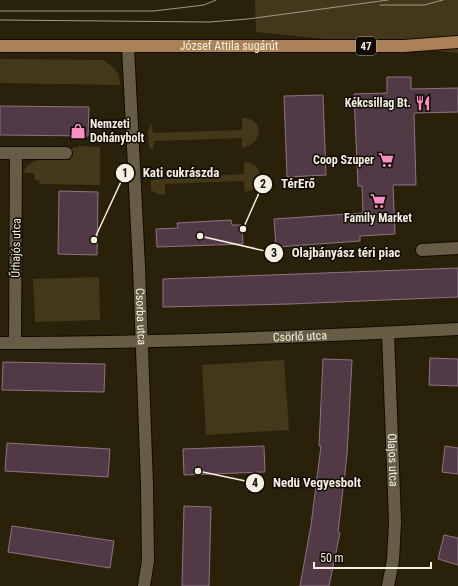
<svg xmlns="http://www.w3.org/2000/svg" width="458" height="586" font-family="'Roboto Condensed',sans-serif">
<rect width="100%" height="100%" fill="#2a210a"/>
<path fill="#44381a" d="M255,0h203v53l-202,-21z
M0,59l103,1c9,6 18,13 17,25l-120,-2z
M242,118c22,0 23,25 0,30v-10l-88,3 -1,9 -4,-3 -1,-15 3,-10 2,11 89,-3z
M79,146l21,1v38l-61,-1 1,-3 -5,-1 -1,-7h-11c8,-19 31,-13 48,-13v-12l8,-1z
M244,162c13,0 19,10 15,22l-7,6 -7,2 -1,-11 -79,3v11l-8,-1 -6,-4v-10l93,-6z
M99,277l1,43 -65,2 -2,-43z
M284,360l5,70 -83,5 -4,-70z"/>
<path fill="#513a46" stroke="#8e7381" d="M387,77h24v12l47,-1v24l-44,1 2,72h-23l2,49 -35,2v5l-84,6 -2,-28 89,-6 -1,-27h-4l-4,-92 33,-1z
M323,95l3,80 -39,2 -3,-81z
M0,106l89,1 -1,29 -88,-1z
M59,191l39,1 -1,63 -39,-1z
M231,220l1,5h10l1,19 -86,3 -1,-18 22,-1 -1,-5z
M458,268v29l-168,7 -127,3v-28z
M430,358l28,1v27l-29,-1z
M323,359l29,1 -5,95 -9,77 2,1 -11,53h-29l11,-61 10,-79h-2z
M3,362l102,2 -1,28 -102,-2z
M7,443l103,6 -2,28 -103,-6z
M264,446l1,26 -81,3 -1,-26z
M445,446l13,2v26l-16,-2z
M184,506l27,1 -2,79h-27z
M12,526l102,15 -4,27 -102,-16z
M444,535l14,3v27l-20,-6z"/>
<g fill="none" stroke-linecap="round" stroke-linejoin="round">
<defs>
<g id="minor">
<path id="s1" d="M128,47l11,220 8,218 1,76 -4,25"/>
<path d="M0,153h16l-1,190"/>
<path d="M16,153h50"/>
<path d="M422,250l36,-2"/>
<path id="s2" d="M388,333l7,189 -2,38 -5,26"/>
<path id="s3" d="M0,343c153,0 305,-6 458,-14"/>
</g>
<g id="major">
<path id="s4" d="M0,46h404l54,-4"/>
</g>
</defs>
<use href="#minor" stroke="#120a00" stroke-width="14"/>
<use href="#major" stroke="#120a00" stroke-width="14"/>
<use href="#minor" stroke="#675d45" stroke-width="12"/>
<use href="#major" stroke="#ab8258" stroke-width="12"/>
<path stroke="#a09987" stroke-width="1" d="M380,5h44l19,-5
M0,11h154l50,-6 12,-5
M0,20l209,2 39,-3 140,-19"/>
</g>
<defs>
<symbol id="restaurant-bare" viewBox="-9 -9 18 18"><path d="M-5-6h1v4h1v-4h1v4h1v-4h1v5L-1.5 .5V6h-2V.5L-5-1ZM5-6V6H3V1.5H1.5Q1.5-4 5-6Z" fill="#fb8fc4" stroke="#0f0b03" stroke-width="2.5" paint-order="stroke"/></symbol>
<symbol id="shop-bare" viewBox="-9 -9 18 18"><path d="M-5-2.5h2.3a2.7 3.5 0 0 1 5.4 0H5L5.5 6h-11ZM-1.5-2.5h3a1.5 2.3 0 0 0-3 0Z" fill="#fb8fc4" stroke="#0f0b03" stroke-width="2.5" paint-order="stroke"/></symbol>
<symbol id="supermarket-bare" viewBox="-9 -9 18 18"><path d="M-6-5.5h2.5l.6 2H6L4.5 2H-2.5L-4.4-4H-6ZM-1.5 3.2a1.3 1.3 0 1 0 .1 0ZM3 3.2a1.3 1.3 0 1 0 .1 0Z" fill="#fb8fc4" stroke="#0f0b03" stroke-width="2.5" paint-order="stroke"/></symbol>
</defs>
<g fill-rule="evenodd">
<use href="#restaurant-bare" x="412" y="92" width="22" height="22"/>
<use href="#shop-bare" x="67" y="120" width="22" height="22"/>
<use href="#supermarket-bare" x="375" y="149" width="22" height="22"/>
<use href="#supermarket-bare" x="367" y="190" width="22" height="22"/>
</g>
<g text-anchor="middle" stroke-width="3" stroke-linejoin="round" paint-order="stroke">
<rect fill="#0f0b03" stroke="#b1ab9f" stroke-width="1" x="356" y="37" width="20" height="18" rx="3"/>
<g font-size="11" font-weight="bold" fill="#f6f0e2">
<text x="366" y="50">47</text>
</g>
<g font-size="12" fill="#f6f0e2" stroke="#0f0b03">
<text dy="4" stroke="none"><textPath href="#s4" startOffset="229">József Attila sugárút</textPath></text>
<text transform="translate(16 248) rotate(-89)" y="4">Űrhajós utca</text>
<text dy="4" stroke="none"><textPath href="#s1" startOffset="270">Csorba utca</textPath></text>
<text dy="4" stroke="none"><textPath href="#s3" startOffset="300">Csörlő utca</textPath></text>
<text dy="4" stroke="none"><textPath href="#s2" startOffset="127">Olajos utca</textPath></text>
</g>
<g font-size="12" font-weight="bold" fill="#f6f0e2" stroke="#0f0b03" text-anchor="end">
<text x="411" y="107">Kékcsillag Bt.</text>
<text x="90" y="128" text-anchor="start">Nemzeti<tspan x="90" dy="14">Dohánybolt</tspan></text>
<text x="374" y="164">Coop Szuper</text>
<text x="378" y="222" text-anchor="middle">Family Market</text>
</g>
</g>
<path fill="none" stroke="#f6f0e2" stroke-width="1.5" d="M94 240L125 173M243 229L263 184M200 236L274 253M198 471L255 483"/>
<g fill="#f6f0e2" stroke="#0f0b03" stroke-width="1.5">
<circle cx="94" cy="240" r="4"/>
<circle cx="243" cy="229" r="4"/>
<circle cx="200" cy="236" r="4"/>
<circle cx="198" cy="471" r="4"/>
<circle cx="125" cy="173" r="10"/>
<circle cx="263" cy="184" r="10"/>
<circle cx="274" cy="253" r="10"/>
<circle cx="255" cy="483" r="10"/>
</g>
<g font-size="12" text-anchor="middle" font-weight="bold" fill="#111">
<text x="125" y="177">1</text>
<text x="263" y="188">2</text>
<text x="274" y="257">3</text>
<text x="255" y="487">4</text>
</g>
<g font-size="13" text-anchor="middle" font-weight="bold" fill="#f6f0e2" stroke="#0f0b03" stroke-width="3" stroke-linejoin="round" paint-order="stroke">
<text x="181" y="177">Kati cukrászda</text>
<text x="298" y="188">TérErő</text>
<text x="346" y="257">Olajbányász téri piac</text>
<text x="317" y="487">Nedü Vegyesbolt</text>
</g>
<path d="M314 562v6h117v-6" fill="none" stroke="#f6f0e2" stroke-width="2"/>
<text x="320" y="562" font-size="12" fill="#f6f0e2" stroke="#0f0b03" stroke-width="3" paint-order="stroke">50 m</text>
</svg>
